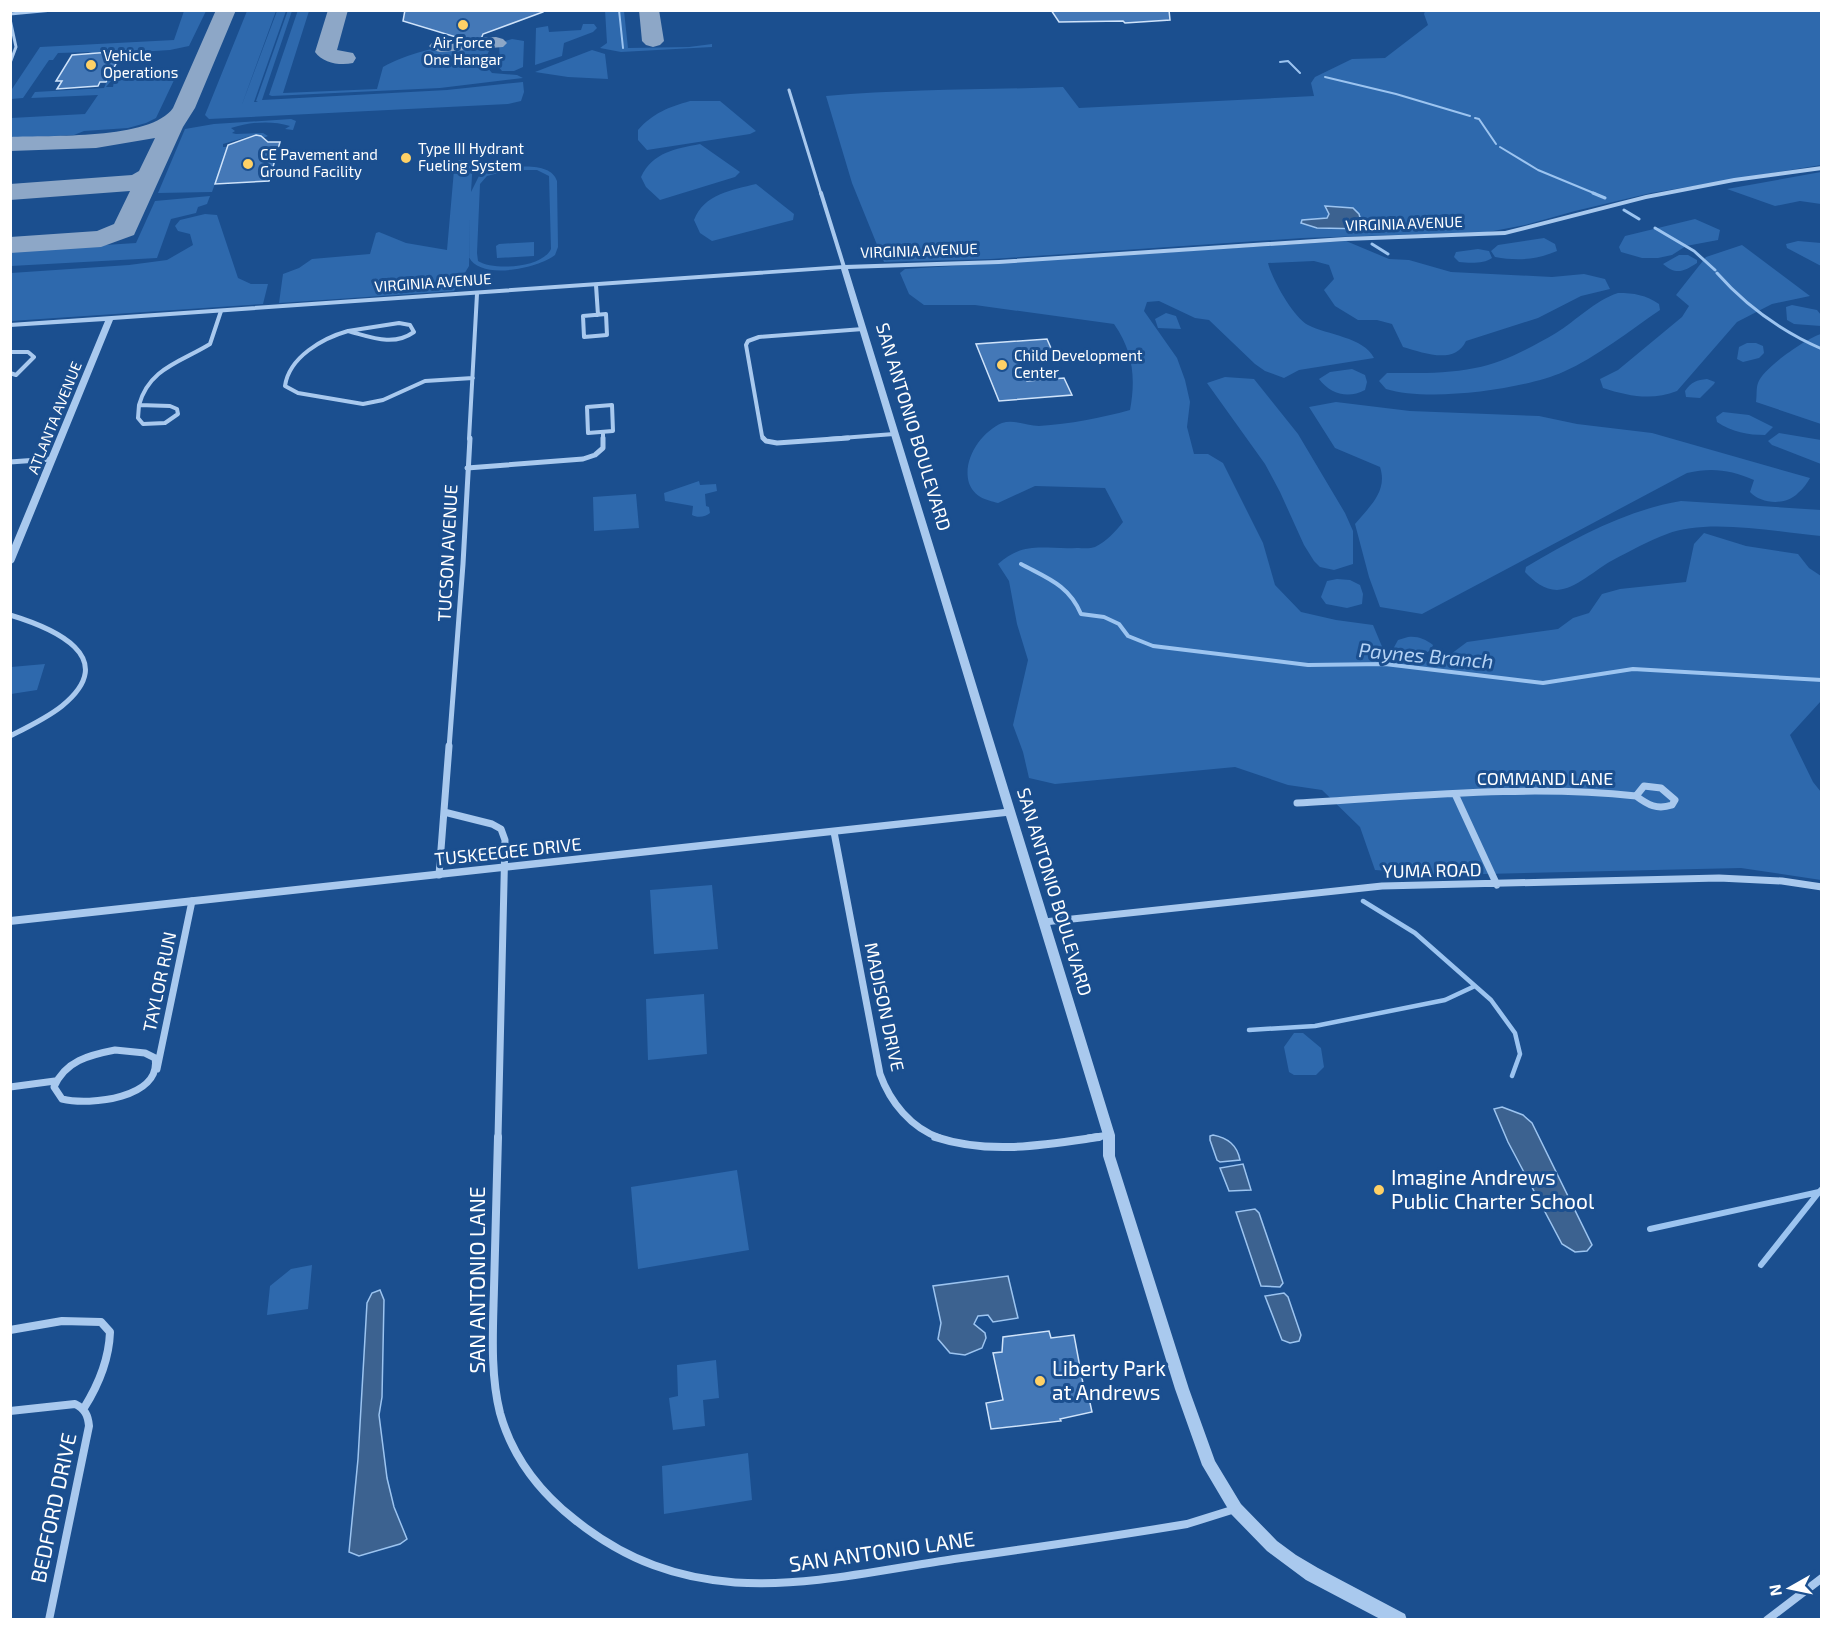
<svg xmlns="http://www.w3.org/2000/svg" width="1832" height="1630" font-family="'Exo 2',sans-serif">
<rect width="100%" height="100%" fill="#1b4f8f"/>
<path fill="#2e69ad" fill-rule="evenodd" d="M298,10l11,1 -26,82 94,-4 6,-22c29,-16 71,-26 104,-21l3,3 -3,6 2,1 -47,3 -1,4 48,-1 -3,4 6,7 25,2 6,3 -83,10 -168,8 -3,-1z
M605,10l19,1 4,37 61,-1 23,-3v3l-91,5 -21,-4 7,-5z
M184,11h22l-17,35 -19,4 -48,3 1,-4 -6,4 -33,1 8,-2 -34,1 -5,7h-4l-26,38 -12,1 -1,-7 30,-45 134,-7z
M247,11h29l-35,96 36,-96h9l-32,91h4l-2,-1 32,-91 4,1 -30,89 185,-10 76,-8 1,10 -3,9 -13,3 -299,15 -4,-4z
M1425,11h396v154l-170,28 -76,18 -50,14 -37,7 -185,6 -312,21 -107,3 -32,-79 -26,-87c79,-7 158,-6 237,-9l16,21 235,-12 -3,-13 4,-6 37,-18 33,-1 43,-33 -4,-11z
M583,24h11l3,4 -4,4 -29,11 -2,13 -27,9 1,-37 12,-2 1,6 32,-2z
M512,39l12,2 -1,26 -9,4h-12l-4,-5 2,-1 -1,-22z
M592,50l13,4 3,25 -40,-2 -33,-5z
M158,75l17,3 -19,40 -10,5 -18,5 -44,3 -10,4 -63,3v-20l74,-4 13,-19 -67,3 4,-6 69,-4 3,-7h4l-5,6h7l1,-6h5l2,-4z
M690,101h30l36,30 -6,3 -103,16 -9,-10v-10c15,-17 31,-23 52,-29z
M291,119l5,2 -3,9 -8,-1 5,-3c-19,-6 -40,-4 -59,2l4,3 -3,2 4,1 27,-1 5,3 -7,3v-3l-7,-1 -31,9v3h5l-16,45 -54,1 27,-64 29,-5z
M700,144l40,28 -5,5 -75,23 -14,-13 -5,-10c12,-25 34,-28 59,-33z
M458,160h15l-2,32 8,-16c17,-8 71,-19 78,5l1,66 -3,8c-16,13 -75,26 -86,2l1,-42 -1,51 -15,25 -175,12 4,-29 16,-6 13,-9 58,-5 6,-21 3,-1 27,11 41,7 7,-80zM510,170h27l12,6 2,73c-9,19 -57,22 -73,12l-1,-8 3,-69 7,-8z
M1821,172v32l-21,-3 -25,5 -48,-17z
M756,184l38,30 -1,6 -81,21 -12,-8 -6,-13c10,-26 38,-30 62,-36z
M210,196l-3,8 -9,3 -2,6 -25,6 -14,39 -146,8v-15l125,-8 19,-42z
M205,214l12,1 21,63 13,6h17l-5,20 -252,17v-48l118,-8 38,-5 26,-15 -3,-11 -12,-3 -3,-5 5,-6z
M1695,219l25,11 -2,10 -32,6 -14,9 -14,3h-16l-21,-6 -2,-5 6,-11z
M1544,238l11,6 2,7c-21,9 -40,10 -62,6l-4,-6 7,-6z
M1346,241l43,18 20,1 42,12 101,5 32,-3 21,5 5,10 -29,7 -43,22 -72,23c-11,24 -42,12 -63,6l-11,-23 -15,-4h-19l-23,-14 -11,-16 10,-11 -5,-14 -15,-4 -46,2c4,16 25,54 40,62 19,10 56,12 66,33l-75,12 -15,8 -19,-7 -10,-7 -46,-44 -14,-2 -36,-17 -12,1 -3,9 33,47 8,22 5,22 -3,25 7,27h14l15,9 40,80 12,42 26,27 35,8 37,5 13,31 23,6 25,-1 13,-4 20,-15 91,-13 15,-11 16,-5 13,-19 18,-5 66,-7 8,-38 10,-11 42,13 52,8 11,14 12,8v125l-31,34 23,47 8,10v88l-80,-12 -297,7 -69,-5 -15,-43 -38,-37 -34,-5 -53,-18 -180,17 -26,-6 -6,-26 -10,-27 15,-65 -11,-36 -8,-43 -11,-17c27,-24 47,-14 79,-16 5,0 13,1 18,-1 11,-5 21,-16 28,-25l-18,-34 -70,-2 -37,17c-12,-3 -24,-6 -29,-20 -7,-23 12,-51 33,-60 12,-4 25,3 37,3 31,-2 62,-8 91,-16 6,-32 3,-59 -16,-86l-139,-19h-51l-15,-11 -9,-21 5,-4z
M1798,241l23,2v23l-34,-18 -1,-4z
M534,242v14l-37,2 -1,-12 3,-2z
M1742,245l68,51 -38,8 -35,18 -60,69c-25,10 -49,5 -74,-3l-3,-9 18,-9 64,-53 7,-11 -13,-11 30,-38z
M1478,249l11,2 3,7c-8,6 -23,5 -33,4l-5,-5 2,-5z
M1679,255h9l9,5v3c-14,9 -21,12 -34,1z
M1618,293c16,0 28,2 41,11l1,6c-31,21 -63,47 -97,62 -41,18 -135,30 -177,17l-7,-8 8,-8c30,0 59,1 88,-5 28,-5 57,-21 81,-35 21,-13 38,-32 62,-40z
M1792,305l25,5 4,5v11l-27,-2 -7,-4 -1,-13z
M1166,313l10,3 5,13 -23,-1 -3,-9z
M1821,334v90l-65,-22c1,-6 0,-14 2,-19 5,-15 49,-45 63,-49z
M1747,343h9l7,3 1,7 -5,5 -16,4 -6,-3 2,-12z
M1352,369l13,6 2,7 -2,8c-17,9 -35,4 -46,-11l11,-7z
M1225,377l29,2 44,55 47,79 8,18v33l-19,6 -14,-3 -6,-6 -10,-16 -24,-53 -15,-28 -58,-81z
M1707,379l8,3 -1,2 -14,14 -14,-1 -1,-6c6,-9 12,-11 22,-12z
M1336,402l74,9 129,5 38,8 75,9 158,45c-3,5 -7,11 -12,15 -12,13 -37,11 -48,-1l4,-12c-23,-10 -42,-13 -67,-7l-265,141 -42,-7 -11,-30 -14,-53c15,-18 33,-33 25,-57l-45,-19 -26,-41z
M1723,412l26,3 24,12 -8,8c-17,0 -33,-3 -48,-13l-1,-5z
M1779,433l42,7v24l-49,-19 -4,-4z
M699,481l1,4 16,-1 1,7 -12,3 1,12 3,1 1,6c-4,4 -13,5 -18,2l1,-9 -28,-5 -1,-8z
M636,494l3,34 -45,3 -1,-34z
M1681,501l140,9v26c-44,-4 -114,-18 -154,-2 -19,7 -37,17 -54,26 -17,9 -37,29 -56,30 -12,0 -24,-9 -32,-18l1,-5c47,-28 100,-57 155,-66z
M1337,579l13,1 10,5 3,9 -1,10 -15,4 -21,-4 -5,-7 6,-16z
M1408,637c10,-1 17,2 25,8l-2,5c-12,8 -27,9 -39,1l6,-11z
M45,664l-8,26 -26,4v-27z
M712,885l6,64 -64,5 -4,-64z
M704,994l3,60 -59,6 -2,-61z
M1294,1033h9l18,15 3,19 -8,8h-22l-5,-3 -5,-25z
M737,1170l12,80 -111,19 -7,-82z
M312,1265l-4,44 -41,6 3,-29 21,-17z
M716,1360l3,38 -16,2 2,26 -32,4 -4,-32 9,-2 -1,-31z
M748,1453l4,47 -88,14 -2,-48z"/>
<path fill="#3c6290" stroke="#9cc4f0" stroke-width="1.5" d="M1325,206l28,2 6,6 3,10 6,5 -51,-1 -16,-5 1,-3 25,-2 2,-4z
M1502,1107l21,8 9,8 60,122 -5,6 -12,1 -13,-8 -54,-102 -14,-33z
M1213,1135c15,3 24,10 27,25l-20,2 -3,-2 -7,-20v-4z
M1243,1164l8,26 -22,1 -9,-23z
M1255,1209l4,4 24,70 -3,4 -19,-1 -25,-74z
M1008,1276l10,42 -25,4 -5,-7 -10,1 -4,8 11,9 1,5 -4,10 -17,7 -15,-2 -12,-14 3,-16 -8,-37z
M380,1290l4,10 -2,97 -3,18 8,63 7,29 13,32 -7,5 -41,12 -10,-4 9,-93 9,-156 5,-10z
M1284,1293l4,4 13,38 -2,6 -9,2 -8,-3 -17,-44z"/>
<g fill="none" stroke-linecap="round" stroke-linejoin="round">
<path stroke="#9cc4f0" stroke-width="2" d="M619,10l4,38
M1280,62l8,-1 12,12
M1325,77l71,17 74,22
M1475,118l4,1 17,25
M1500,147l38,23 58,24"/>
<path stroke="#9cc4f0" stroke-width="3" d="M1593,193l12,5
M1624,210l15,9
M1655,228l39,23 21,19
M1372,244l16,10
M1717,273c30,34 64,58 105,76"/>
<path stroke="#9cc4f0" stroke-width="4" d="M1021,564c26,14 48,21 60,50l23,3 15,7 9,12 25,10 155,19 77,-1 158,19 90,-14 189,11"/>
<path stroke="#9cc4f0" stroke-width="4.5" d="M1363,901l52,32 76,67 24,33 5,21 -8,22
M1249,1030l66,-4 130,-26 30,-14"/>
<path stroke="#9cc4f0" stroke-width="6" d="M1650,1229l169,-37 3,-3
M1761,1265l58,-73"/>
<path fill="#8da7c7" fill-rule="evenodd" d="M216,10h20l-41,98 -12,19 -49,108 -33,12 -91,6v-16l87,-6 17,-7 16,-33 -120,9v-16l122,-9 7,-4 16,-33 -59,10 -86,3v-14c39,-2 141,3 163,-29z
M328,10h20l-11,40 16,3 3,5 -3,5c-13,3 -30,0 -38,-11z
M639,10h20l5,31 -4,4 -7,2 -7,-2 -4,-4z
M496,37l7,2 4,4 -4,4 -63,5 -7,-2 -4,-4 4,-4 7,-2z"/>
</g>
<path fill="#4478b7" stroke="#cfe3fa" stroke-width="1.5" d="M405,10h138v2l-60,22 -2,5 -12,2 -66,-20z
M1051,10h118l1,10 -45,3 -2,-2 -64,1z
M123,51l-17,31h-6l-2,4 -41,3 5,-8h-6l16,-26z
M256,135l5,1 7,6h12l-11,39 -54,3 13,-39z
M1047,339l7,16 -37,3 10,23 37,-3 8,17 -73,6 -23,-57z
M1049,1331l2,7 23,-3 10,54h3l5,23 -32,7 1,2 -70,8 -5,-26 17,-3 -10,-47 9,-1 1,-15z"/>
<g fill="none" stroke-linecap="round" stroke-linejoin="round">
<path stroke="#a9c9ee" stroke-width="3" d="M10,14l43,-4
M10,19l6,28 -6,16
M789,90l32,104"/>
<path stroke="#a9c9ee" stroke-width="4" d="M821,193l23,74
M596,285l2,30
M606,314l1,21 -23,2 -1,-21z
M399,323l11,2 4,7c-21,15 -43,5 -66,-1z
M348,331c-25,7 -59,26 -63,55l13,7 65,11 20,-4 42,-19 48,-3
M10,352h18l6,5 -18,18 -6,-2
M139,405c10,-37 42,-43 71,-61l11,-33
M139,405l31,1 7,3 1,5 -13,9 -22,1 -5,-6z
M612,405l1,26 -25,2 -1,-26z
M603,432v7
M469,439l8,-145
M764,439l-2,-3 -16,-91 2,-4 11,-4 104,-8
M828,439l66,-5"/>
<path stroke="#a9c9ee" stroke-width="5" d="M763,438l3,3 11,2 71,-5
M10,462l42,-3
M467,468l116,-9 12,-4 8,-7v-10
M10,615c43,13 112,42 52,91 -15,12 -34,21 -52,30
M449,748l14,-184 7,-126"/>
<path stroke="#a9c9ee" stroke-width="7" d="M1644,786l17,2 14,12 -3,5c-15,5 -24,0 -36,-9z
M1455,794l42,91
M1297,803c112,-6 227,-19 339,-7
M444,812l48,12 9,5 4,11 -7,298
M834,832l46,242c10,28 31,54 60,64
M439,875l10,-129
M1044,922l338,-36 337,-8 63,3 40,6
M115,1050l30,3 10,5c7,40 -65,48 -93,41l-8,-12c11,-26 35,-32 61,-37z
M157,1069l35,-168
M10,1087l45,-6
M1089,1138l20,-3"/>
<path stroke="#a9c9ee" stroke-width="8" d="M498,1137c-1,50 -3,101 -4,151 -1,42 -4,85 6,125 12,43 40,79 74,106 120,97 242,61 380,40 78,-11 155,-22 233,-35l48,-15
M935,1137c55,18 108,8 164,0
M10,1330l52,-9 39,1 9,10c-1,28 -11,52 -26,76
M10,1411l65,-7c10,5 13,11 14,22l-40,194
M1767,1620l55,-42"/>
<path fill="#a9c9ee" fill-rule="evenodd" d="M1822,166v4l-88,12 -88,17 -141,36 -160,6 -346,23 -151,5 267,866v21l74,233 26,72 26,43 36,37 19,14 22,13 87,46 2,6h-25l-76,-40 -39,-29 -36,-37 -29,-49 -27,-76 -72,-233v-21l-97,-319 -996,109v-8l994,-108 -163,-540 -728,51 -99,242 -4,3v-15l95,-229 -95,6v-4l834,-58 155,-5 346,-23 160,-6 141,-36 88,-17z"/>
</g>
<g fill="#ffd166" stroke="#1b4f8f" stroke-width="2">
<circle cx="463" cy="25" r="6"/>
<circle cx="91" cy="65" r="6"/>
<circle cx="406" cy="158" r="6"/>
<circle cx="248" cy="164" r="6"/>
<circle cx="1002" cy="365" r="6"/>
<circle cx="1379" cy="1190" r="6"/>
<circle cx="1040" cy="1381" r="6"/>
</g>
<g text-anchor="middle" stroke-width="6" stroke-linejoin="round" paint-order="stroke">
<g font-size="15" fill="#fff" stroke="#1b4f8f" text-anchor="start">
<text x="463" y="48" text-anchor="middle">Air Force<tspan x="463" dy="17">One Hangar</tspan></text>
<text x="103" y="61">Vehicle<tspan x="103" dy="17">Operations</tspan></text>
<text x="418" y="154">Type III Hydrant<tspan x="418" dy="17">Fueling System</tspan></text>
<text x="260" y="160">CE Pavement and<tspan x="260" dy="17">Ground Facility</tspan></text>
<text x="1014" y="361">Child Development<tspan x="1014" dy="17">Center</tspan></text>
</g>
<g font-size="15" fill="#fff" stroke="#1b4f8f">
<text transform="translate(1404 224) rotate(-2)" y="5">VIRGINIA AVENUE</text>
<text transform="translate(919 251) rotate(-2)" y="5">VIRGINIA AVENUE</text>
<text transform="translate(433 283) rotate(-4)" y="5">VIRGINIA AVENUE</text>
<text transform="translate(55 418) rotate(-68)" y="5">ATLANTA AVENUE</text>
</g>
<g font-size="18" fill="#fff" stroke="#1b4f8f">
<text transform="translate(913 427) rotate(73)" y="6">SAN ANTONIO BOULEVARD</text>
<text transform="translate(448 553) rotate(-87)" y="6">TUCSON AVENUE</text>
<text x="1545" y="785">COMMAND LANE</text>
<text transform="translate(508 852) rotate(-6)" y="6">TUSKEEGEE DRIVE</text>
<text transform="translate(1432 871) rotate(-1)" y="6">YUMA ROAD</text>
<text transform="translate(1054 892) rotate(73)" y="6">SAN ANTONIO BOULEVARD</text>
<text transform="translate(160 982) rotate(-78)" y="6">TAYLOR RUN</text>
<text transform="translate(884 1007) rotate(78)" y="6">MADISON DRIVE</text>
</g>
<g font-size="20" font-style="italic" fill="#b5d3f5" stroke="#1b4f8f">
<text transform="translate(1426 656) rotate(5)" y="7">Paynes Branch</text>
</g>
<g font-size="21" fill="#fff" stroke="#1b4f8f" text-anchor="start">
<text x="1391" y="1185">Imagine Andrews<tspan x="1391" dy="24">Public Charter School</tspan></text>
<text x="1052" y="1376">Liberty Park<tspan x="1052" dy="24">at Andrews</tspan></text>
</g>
<g font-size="21" fill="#fff" stroke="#1b4f8f">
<text transform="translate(478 1280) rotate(-90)" y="7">SAN ANTONIO LANE</text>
<text transform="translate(54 1508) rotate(-78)" y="7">BEDFORD DRIVE</text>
<text transform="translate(882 1552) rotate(-8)" y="7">SAN ANTONIO LANE</text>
</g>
</g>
<rect width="1832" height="1630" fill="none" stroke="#ffffff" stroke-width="24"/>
<g transform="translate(1790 1588) rotate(261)" stroke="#1b4f8f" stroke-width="4.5" paint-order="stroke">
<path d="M0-4.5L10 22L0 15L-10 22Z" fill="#ffffff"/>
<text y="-9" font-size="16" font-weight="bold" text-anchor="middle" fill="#ffffff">N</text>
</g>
</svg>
